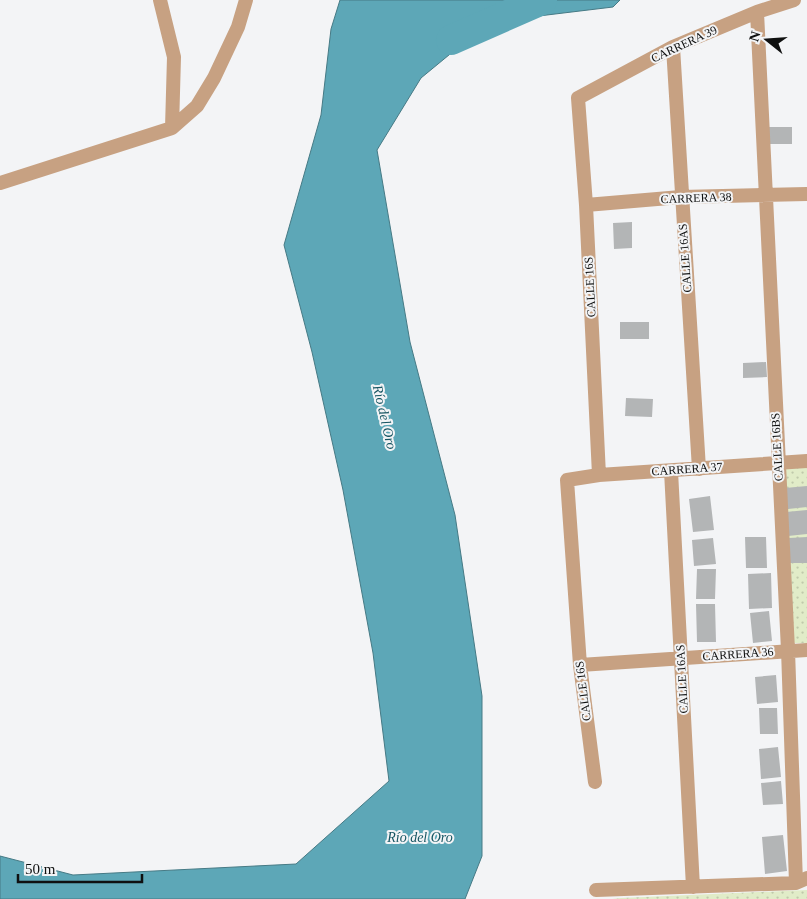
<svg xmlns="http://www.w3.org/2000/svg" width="807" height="899" font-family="Georgia,serif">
<defs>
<pattern id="grass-dots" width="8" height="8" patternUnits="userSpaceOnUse" patternTransform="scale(1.25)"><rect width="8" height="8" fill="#e1ecc8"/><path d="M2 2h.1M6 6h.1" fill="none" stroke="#c0c9ab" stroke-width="1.8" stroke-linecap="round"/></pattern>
</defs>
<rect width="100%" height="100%" fill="#f3f4f6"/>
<path fill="url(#grass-dots)" d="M807,467v176h-15l-9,-175z
M807,890v9h-195l9,-1z"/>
<path fill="#5da7b7" stroke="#467a85" d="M340,0h280l-7,7 -124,15 -68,56 -44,72 33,192 45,173 27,181v160l-17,43h-465v-43l73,19 223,-11 93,-83 -16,-128 -30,-163 -31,-138 -28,-107 37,-130 10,-86z"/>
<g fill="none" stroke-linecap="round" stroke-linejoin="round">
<path stroke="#5da7b7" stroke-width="30" d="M451,40l91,-40"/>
</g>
<path fill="#b3b5b6" d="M768,127h24v17h-24z
M632,222v26l-18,1 -1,-26z
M620,322h29v17h-29z
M766,362l1,15 -24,1v-15z
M626,398l27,1 -1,18 -27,-1z
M807,486v21l-19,2 -3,-21z
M710,496l4,34 -21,2 -4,-33z
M807,510v24l-19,2 -2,-24z
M745,537h21l1,31h-21z
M807,537v26h-17l-1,-25z
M713,538l3,26 -22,2 -2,-26z
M697,569h19l-1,30h-19z
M771,573l1,35 -23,1 -1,-35z
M696,604h19l1,38h-19z
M769,611l3,30 -19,2 -3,-30z
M776,675l2,27 -21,2 -2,-27z
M759,708h18l1,26h-18z
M778,747l3,30 -20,2 -2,-30z
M781,781l2,23 -20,1 -2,-22z
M783,835l4,36 -22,3 -3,-37z"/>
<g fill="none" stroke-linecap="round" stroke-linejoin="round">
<path stroke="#c7a182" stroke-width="14" d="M160,0l14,57 -2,71
M757,12l31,638 8,233
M673,47l26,422
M0,183l172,-55 25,-22 17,-28 24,-51 8,-27
M586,205l95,-8 126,-3
M671,471l22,416
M599,475l-13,-270 -8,-107 95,-51 84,-35 37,-12
M580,665l227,-15
M595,782l-15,-117 -13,-185 32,-5 208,-14
M596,890l200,-7 11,-5"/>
</g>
<g text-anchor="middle" stroke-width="4" stroke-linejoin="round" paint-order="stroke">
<g font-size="12" fill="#0f1010" stroke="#f3f4f6">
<text transform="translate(684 44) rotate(-25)" y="4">CARRERA 39</text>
<text transform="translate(696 198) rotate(-2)" y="4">CARRERA 38</text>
<text transform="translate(685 258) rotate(-94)" y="4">CALLE 16AS</text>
<text transform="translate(590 287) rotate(-93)" y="4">CALLE 16S</text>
<text transform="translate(777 447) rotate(-93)" y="4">CALLE 16BS</text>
<text transform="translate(687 469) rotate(-4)" y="4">CARRERA 37</text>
<text transform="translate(738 654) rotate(-4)" y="4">CARRERA 36</text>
<text transform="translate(682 679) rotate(-93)" y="4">CALLE 16AS</text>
<text transform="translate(583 691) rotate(-97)" y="4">CALLE 16S</text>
</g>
<g font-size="14" font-style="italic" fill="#175663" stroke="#f3f4f6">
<text transform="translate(385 417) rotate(77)" y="5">Río del Oro</text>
<text x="420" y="842">Río del Oro</text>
</g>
</g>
<g transform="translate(767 40) rotate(287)" stroke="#f3f4f6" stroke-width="4" paint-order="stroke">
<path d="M0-4L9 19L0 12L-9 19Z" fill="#0f1010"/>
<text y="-8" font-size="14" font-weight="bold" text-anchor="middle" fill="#0f1010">N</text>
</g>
<path d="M18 874v8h124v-8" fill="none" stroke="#0f1010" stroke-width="2.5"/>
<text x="25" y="874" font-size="15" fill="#0f1010" stroke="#f3f4f6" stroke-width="4" paint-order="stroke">50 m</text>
</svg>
